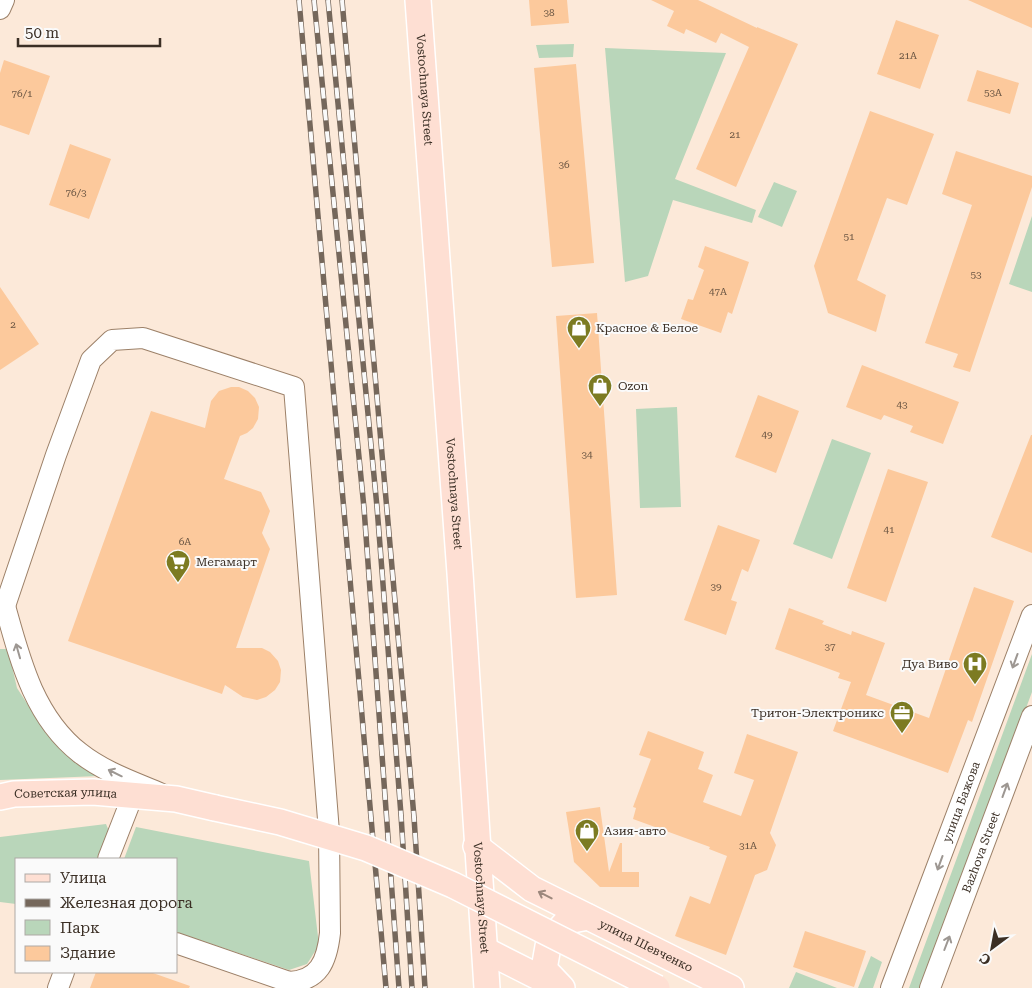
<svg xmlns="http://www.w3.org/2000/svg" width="1032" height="988" font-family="'Roboto Serif',serif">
<rect width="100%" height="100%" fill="#fce9d9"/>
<path fill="#b9d6ba" d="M574,44l-1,13 -34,1 -3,-13z
M605,48l121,5 -51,126 81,31 -4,13 -79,-23 -25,76 -23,6z
M774,182l23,9 -15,36 -24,-10z
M1032,216v76l-23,-8z
M677,407l4,100 -41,1 -4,-99z
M832,439l39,14 -39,106 -39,-15z
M0,649h8l9,39 24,37 29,31 29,20 -99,4z
M1032,654v38l-110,296h-13z
M106,824l5,12 -9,23h-86v45l-16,-2v-65z
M136,827l173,34 10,84 -12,19 -18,6 -113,-38v-73h-52z
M871,956l11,6 -9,26h-15z
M796,972l41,16h-48z"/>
<path fill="#fcc99c" d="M529,0h38l2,23 -38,3z
M651,0h47l59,28v-1l41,17 -62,143 -40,-18 53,-122 -28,-14 -5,10 -30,-14 -2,5 -17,-8 7,-15z
M968,0h64v28z
M896,20l43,15 -19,54 -43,-15z
M4,60l46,16 -21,59 -29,-10v-52z
M576,64l18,199 -42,4 -18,-199z
M977,70l42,13 -9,31 -43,-13z
M870,111l64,23 -27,71 -20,-7 -30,82 29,15 -10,37 -48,-19 -14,-47z
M70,144l41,15 -22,60 -40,-14z
M956,151l76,25v11l-62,185 -17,-5 5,-13 -33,-11 47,-138 -30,-11z
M705,246l44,16 -17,52 -4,-2 -7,21 -40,-14 7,-20 5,1 11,-30 -6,-3z
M0,287l39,57 -39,26z
M597,313l20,282 -41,3 -20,-282z
M862,365l97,37 -16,42 -33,-12 3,-6 -29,-11 -3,5 -35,-13z
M231,387h8l9,4 7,7 4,9 -1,12 -5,9 -6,5 -7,3 -16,43 37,13 9,19 -8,22 8,16 -34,99h26l8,4 8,9 3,9 -1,12 -5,8 -9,7 -9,3 -14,-3 -18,-12 -3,9 -154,-53 83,-230 54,17 6,-27 8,-10z
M758,395l41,16 -23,62 -41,-16z
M1031,435h1v118l-41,-16z
M888,469l40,13 -42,120 -39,-14z
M718,525l42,15 -12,32 -6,-3 -11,31 6,2 -11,33 -42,-15z
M974,587l40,14 -42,121 -4,-2 -20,53 -115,-42 18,-49 -13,-4 2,-5 -65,-24 14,-41 35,13 -2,3 29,11 1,-4 33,12 -19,52 63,23z
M648,731l56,21 -6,17 15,6 -10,27 38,14 13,-36 -20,-7 13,-39 51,18 -28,81 6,12 -9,25 -12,5 -29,80 -51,-19 15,-40 20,8 17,-48 -18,-7 1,-2 -77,-28 3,-11 -3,-1 18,-48 -12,-4z
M600,807l9,65 11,-29h2v29h17v15h-39l-26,-25 -8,-50z
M805,931l61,20 -12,36 -61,-20z
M96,972h54l40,14 -1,2h-99z"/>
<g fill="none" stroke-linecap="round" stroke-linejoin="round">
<defs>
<g id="minor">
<path d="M0,9l4,-9"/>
<path d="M5,606c15,54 29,111 75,147 24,19 54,29 82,41"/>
<path d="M0,614l5,-8 51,-151 35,-95 21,-20 31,-2 151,49 35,445 1,101c-3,28 -11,48 -41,49l-113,-39"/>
<path d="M108,859l25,-64"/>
<path d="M58,988l6,-16"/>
<path id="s1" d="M891,988l141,-373"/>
<path id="s2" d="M930,988l102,-272"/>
</g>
<g id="major">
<path id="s3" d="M418,0l42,573 27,415"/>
<path id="s4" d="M0,797l14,-3 79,-2 83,7 39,9"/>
<path id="s5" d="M476,846l56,43 199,99"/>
<path d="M485,950l71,36"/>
<path d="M562,988l-18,-19 5,-28 18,-20 21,-4"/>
</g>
</defs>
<use href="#minor" stroke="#9c8068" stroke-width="22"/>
<use href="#major" stroke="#fff" stroke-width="28"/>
<use href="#minor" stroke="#fff" stroke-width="20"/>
<use href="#major" stroke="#fedfd3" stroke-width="25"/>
<defs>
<path id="rail" d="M299,0l87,988
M314,0l50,508 35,480
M328,0l49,507 24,308 11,173
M342,0l72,817 11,171"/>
</defs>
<use href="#rail" stroke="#75675b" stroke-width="5.5"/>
<use href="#rail" stroke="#fafafa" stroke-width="4" stroke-dasharray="11" stroke-linecap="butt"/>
<defs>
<path id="major-bridge" d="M215,808l65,14 86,26 87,37 204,103"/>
</defs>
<use href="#major-bridge" stroke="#fff" stroke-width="28" stroke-linecap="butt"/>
<use href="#major-bridge" stroke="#fedfd3" stroke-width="25"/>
</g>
<defs><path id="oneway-shaft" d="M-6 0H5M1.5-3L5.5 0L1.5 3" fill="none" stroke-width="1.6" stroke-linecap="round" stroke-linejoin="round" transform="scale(1.25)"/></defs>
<g stroke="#9d9792">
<use href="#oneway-shaft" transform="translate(18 651) rotate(-106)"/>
<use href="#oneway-shaft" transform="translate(1015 661) rotate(110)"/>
<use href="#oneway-shaft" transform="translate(115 773) rotate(-154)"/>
<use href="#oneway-shaft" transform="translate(1005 790) rotate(-70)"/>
<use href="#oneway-shaft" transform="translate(940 863) rotate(110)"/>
<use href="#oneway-shaft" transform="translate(947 943) rotate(-69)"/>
</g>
<use stroke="#9c877c" href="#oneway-shaft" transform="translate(545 895) rotate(-153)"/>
<defs>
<symbol id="shop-pin" viewBox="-11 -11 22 30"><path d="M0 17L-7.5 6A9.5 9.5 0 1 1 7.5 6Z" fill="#7c7b22" stroke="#fafafa"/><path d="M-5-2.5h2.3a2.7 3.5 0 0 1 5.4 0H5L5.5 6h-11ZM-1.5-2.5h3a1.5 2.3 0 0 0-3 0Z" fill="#fff"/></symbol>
<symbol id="supermarket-pin" viewBox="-11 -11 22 30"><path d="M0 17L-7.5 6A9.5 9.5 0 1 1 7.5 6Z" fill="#7c7b22" stroke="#fafafa"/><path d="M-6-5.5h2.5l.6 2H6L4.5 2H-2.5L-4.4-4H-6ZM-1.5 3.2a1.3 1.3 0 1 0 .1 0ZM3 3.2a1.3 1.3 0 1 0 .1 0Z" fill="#fff"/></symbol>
<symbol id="hospital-pin" viewBox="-11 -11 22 30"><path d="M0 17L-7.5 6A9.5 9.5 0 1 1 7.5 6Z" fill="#7c7b22" stroke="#fafafa"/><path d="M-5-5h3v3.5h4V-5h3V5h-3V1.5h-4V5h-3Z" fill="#fff"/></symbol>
<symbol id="office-pin" viewBox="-11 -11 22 30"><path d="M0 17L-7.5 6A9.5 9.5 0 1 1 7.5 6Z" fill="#7c7b22" stroke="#fafafa"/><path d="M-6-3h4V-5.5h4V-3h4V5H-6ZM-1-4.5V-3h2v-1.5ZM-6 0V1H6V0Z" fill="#fff"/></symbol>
</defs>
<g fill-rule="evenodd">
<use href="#shop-pin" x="565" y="314" width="28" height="38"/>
<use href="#shop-pin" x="586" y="372" width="28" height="38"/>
<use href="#supermarket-pin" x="164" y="548" width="28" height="38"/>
<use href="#hospital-pin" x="961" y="650" width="28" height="38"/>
<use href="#office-pin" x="888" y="699" width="28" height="38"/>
<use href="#shop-pin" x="573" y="817" width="28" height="38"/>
</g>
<g text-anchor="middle" stroke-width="4" stroke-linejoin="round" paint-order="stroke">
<g font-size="10" fill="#6b5643">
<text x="549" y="16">38</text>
<text x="908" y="59">21А</text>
<text x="993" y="96">53А</text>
<text x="22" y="97">76/1</text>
<text x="735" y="138">21</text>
<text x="564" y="168">36</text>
<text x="76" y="196">76/3</text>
<text x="849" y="240">51</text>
<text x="976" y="278">53</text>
<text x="718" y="295">47А</text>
<text x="13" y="328">2</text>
<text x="902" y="408">43</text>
<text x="767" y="438">49</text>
<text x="587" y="458">34</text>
<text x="889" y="533">41</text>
<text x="185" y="545">6А</text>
<text x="716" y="590">39</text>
<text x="830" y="650">37</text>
<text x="748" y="849">31А</text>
</g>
<g font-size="12" fill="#3b2f25" stroke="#fafafa">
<text dy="4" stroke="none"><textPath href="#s3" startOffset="90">Vostochnaya Street</textPath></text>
<text dy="4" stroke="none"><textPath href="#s3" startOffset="495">Vostochnaya Street</textPath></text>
<text dy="4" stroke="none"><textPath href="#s4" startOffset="66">Советская улица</textPath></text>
<text dy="4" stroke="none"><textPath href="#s1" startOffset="199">улица Бажова</textPath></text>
<text dy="4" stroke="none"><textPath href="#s2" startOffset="145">Bazhova Street</textPath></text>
<text dy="4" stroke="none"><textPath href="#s3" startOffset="900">Vostochnaya Street</textPath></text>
<text dy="4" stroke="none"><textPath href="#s5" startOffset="198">улица Шевченко</textPath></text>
</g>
<g font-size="12" fill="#3b2f25" stroke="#fafafa" text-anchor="start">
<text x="596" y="332">Красное &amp; Белое</text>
<text x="618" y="390">Ozon</text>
<text x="196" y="566">Мегамарт</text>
<text x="958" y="668" text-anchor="end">Дуа Виво</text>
<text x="884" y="717" text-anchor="end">Тритон-Электроникс</text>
<text x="604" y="835">Азия-авто</text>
</g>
</g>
<rect x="15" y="858" width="162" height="115" fill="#fafafa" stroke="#aea9a5"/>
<rect x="25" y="874" width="25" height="8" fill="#fedfd3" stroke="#aea9a5"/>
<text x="60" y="883" font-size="15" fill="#3b2f25">Улица</text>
<rect x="25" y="899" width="25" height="8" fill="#75675b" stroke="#aea9a5"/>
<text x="60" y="908" font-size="15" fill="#3b2f25">Железная дорога</text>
<rect x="25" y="920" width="25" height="15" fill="#b9d6ba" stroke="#aea9a5"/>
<text x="60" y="933" font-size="15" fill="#3b2f25">Парк</text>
<rect x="25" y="946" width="25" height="15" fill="#fcc99c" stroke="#aea9a5"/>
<text x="60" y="958" font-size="15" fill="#3b2f25">Здание</text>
<g transform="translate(992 948) rotate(212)" stroke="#fafafa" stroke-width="4" paint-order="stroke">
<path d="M0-4L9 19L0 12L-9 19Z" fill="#3b2f25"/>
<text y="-8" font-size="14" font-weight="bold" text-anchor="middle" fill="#3b2f25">С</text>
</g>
<path d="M18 38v8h142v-8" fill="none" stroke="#3b2f25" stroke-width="2.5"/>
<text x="25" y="38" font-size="15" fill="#3b2f25" stroke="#fafafa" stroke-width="4" paint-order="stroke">50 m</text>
</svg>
